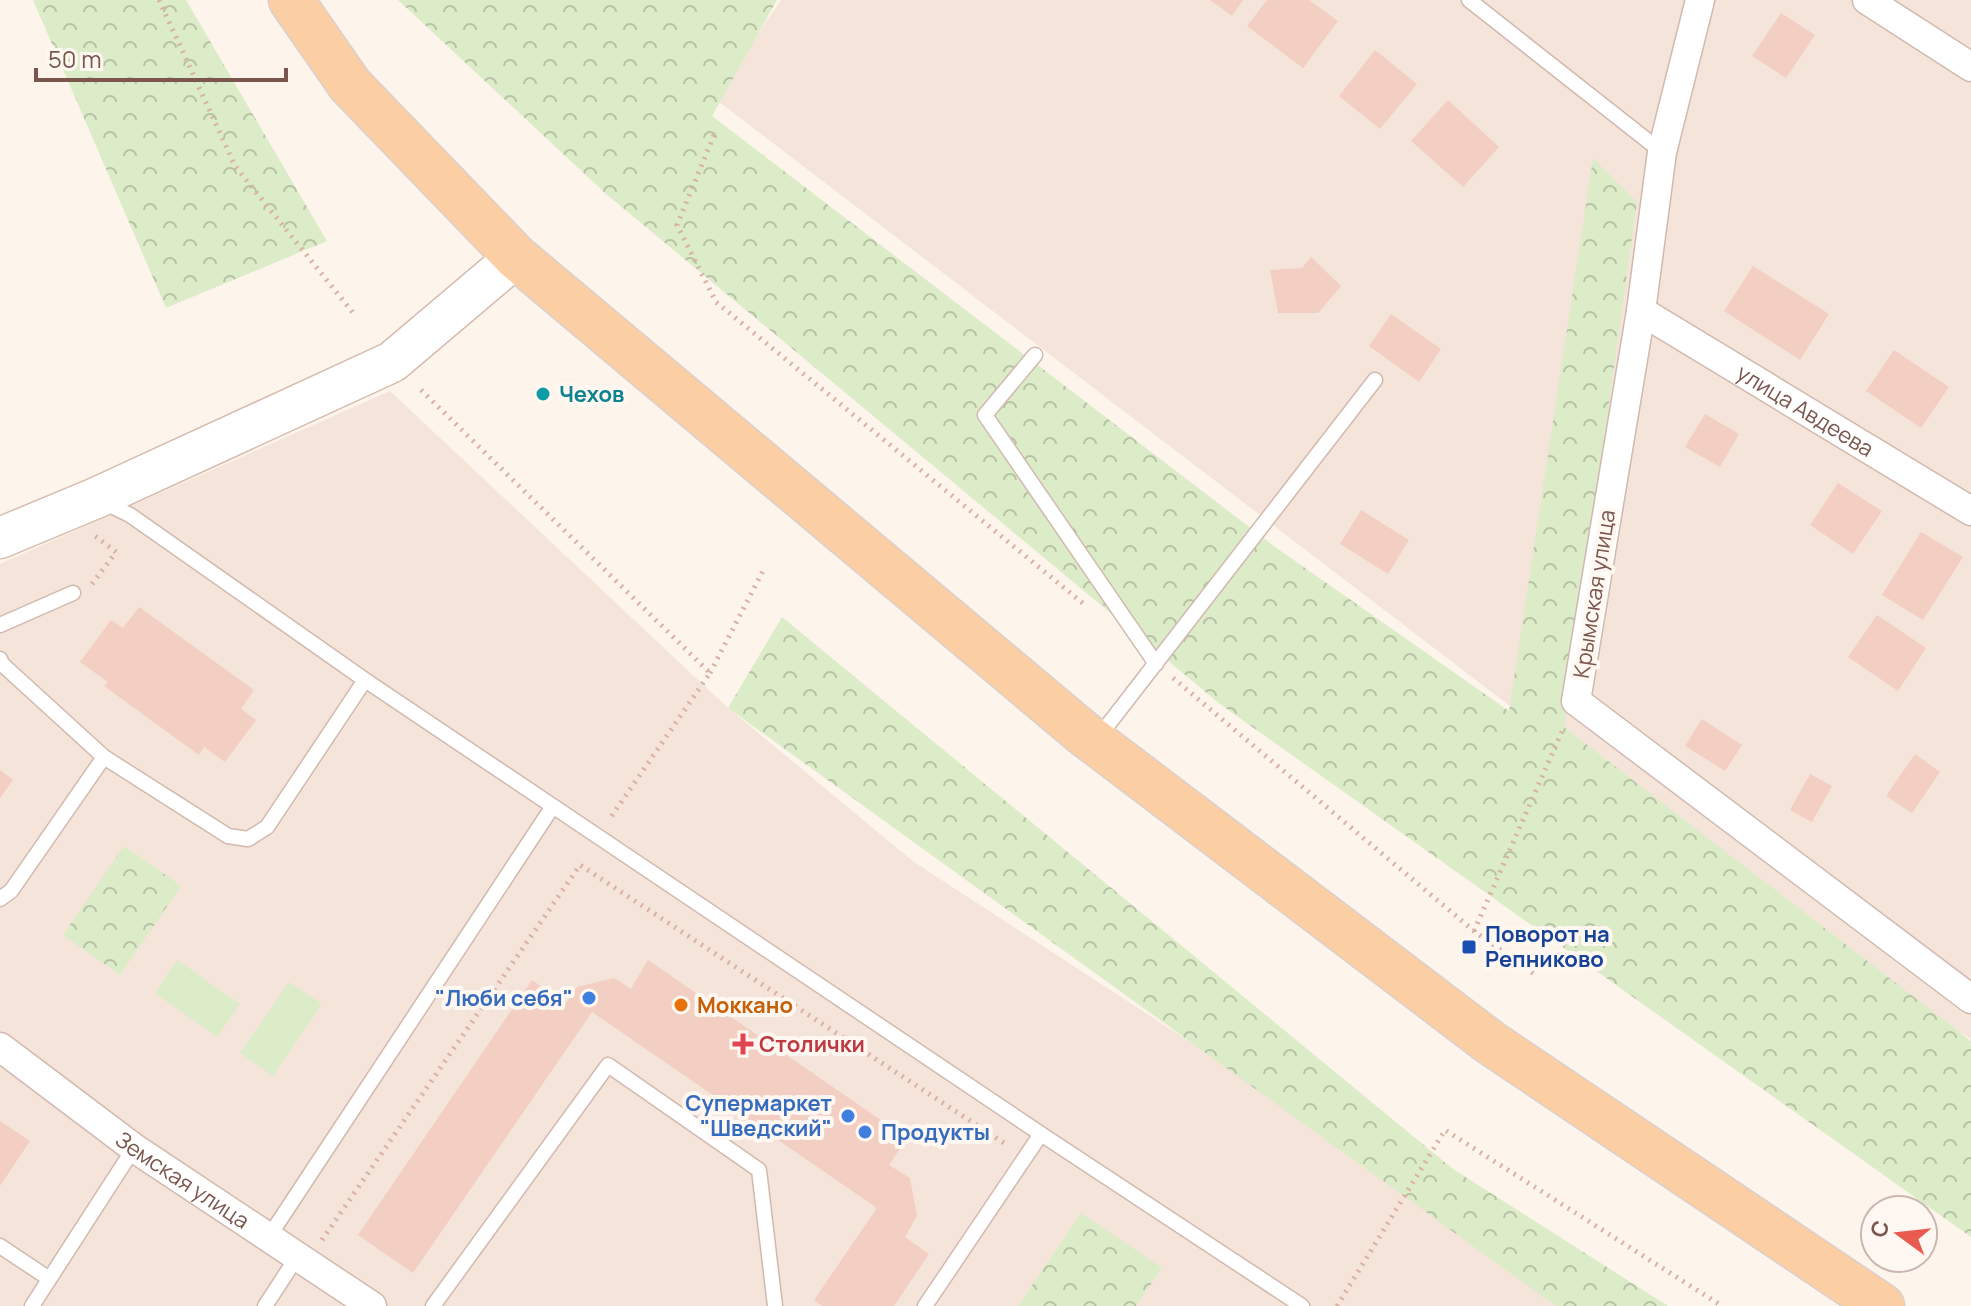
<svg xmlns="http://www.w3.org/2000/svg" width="1971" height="1306" font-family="Manrope,sans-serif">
<defs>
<pattern id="forest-crowns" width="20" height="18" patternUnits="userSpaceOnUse" patternTransform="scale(2)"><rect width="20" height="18" fill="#dcecc8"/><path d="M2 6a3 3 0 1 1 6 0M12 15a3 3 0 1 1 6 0" fill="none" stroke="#b7c2a5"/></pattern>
</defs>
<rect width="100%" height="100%" fill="#fdf4eb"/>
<path fill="#f5e4d9" d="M781,0h1190v1039l-131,-81 -1126,-860z
M390,391l338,317 186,154 681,444h-1595v-742z"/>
<path fill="#dcecc8" d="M177,960l63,44 -23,33 -62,-44z
M289,982l33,22 -49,72 -33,-23z"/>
<path fill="url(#forest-crowns)" d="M33,0h153l141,241 -161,67z
M398,0h379l-65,116 566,433 231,162 84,-553 44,44 -73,525 407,314v196l-751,-533 -614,-510z
M782,617l671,552 215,137h-112l-828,-598z
M124,846l57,40 -61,89 -57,-40z
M1081,1213l81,55 -26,38h-118z"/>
<path fill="#f3cec2" d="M1210,0h33l-11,16z
M1267,0h42l29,21 -35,47 -56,-42z
M1781,13l34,22 -29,43 -34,-22z
M1375,50l42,34 -37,45 -41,-33z
M1448,100l51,47 -36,40 -52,-46z
M1311,257l30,29 -23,27h-40l-8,-43 32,-2z
M1753,266l76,48 -29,46 -76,-49z
M1391,314l50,35 -22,33 -50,-36z
M1894,350l55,37 -28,41 -55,-37z
M1705,414l34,20 -19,33 -35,-20z
M1838,483l44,28 -29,43 -43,-29z
M1361,510l48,30 -21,34 -48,-30z
M1921,532l42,25 -40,63 -41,-25z
M139,607l115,83 -13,19 15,11 -31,42 -21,-15 -5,8 -95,-69 4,-4 -28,-20 31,-42 12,8z
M1877,615l49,33 -28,43 -50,-34z
M1702,719l40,26 -17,26 -40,-25z
M1915,754l25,18 -28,41 -26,-17z
M0,770l13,10 -13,18z
M1810,774l22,12 -20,36 -22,-12z
M648,960l259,178 -18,27 21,13 7,38 -12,21 24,17 -35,52h-72l-8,-6 63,-92 -285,-196 -179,261 -55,-38 174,-255 34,23 11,-16 37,-9 17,11z
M0,1121l30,20 -30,45z"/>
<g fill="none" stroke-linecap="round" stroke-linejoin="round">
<defs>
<path id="lane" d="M1469,0l193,152
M1035,355l-50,60 171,249
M103,502l27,13 235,165 -98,147 -19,12 -20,-3 -124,-79
M0,625l73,-32
M0,659l2,5 102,93 -93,134 -11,8
M365,680l676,454 261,172
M1097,739l278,-359
M268,1238l285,-432
M0,1246l48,32
M32,1306l102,-158
M265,1306l32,-49
M433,1306l175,-241 151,105 16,136
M925,1306l116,-172"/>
<g id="street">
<path d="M1700,0l-38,152 -21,159 -65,390 395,298"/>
<path d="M1867,0l104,67"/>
<path id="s1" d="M1641,311l330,200"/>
<path id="s2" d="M0,1047l134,101 238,158"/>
</g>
<path id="secondary" d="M0,538l96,-40 296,-136 124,-105"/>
<path id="primary" d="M291,0l59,85 166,172 567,476 408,310 391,263"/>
</defs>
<use href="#lane" stroke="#d1b9af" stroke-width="17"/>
<use href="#street" stroke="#d1b9af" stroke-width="31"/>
<use href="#secondary" stroke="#d6bbaf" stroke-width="43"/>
<use href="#primary" stroke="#dad0cd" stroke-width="47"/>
<path stroke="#d9b1a4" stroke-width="5" stroke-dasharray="2 6" stroke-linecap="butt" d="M159,0l76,166 119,148
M714,135l-37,90 39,77 369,303
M421,390l289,283 -99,144
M92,584l24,-32 -21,-16
M710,673l54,-104
M1173,678l301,253 60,43
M1474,931l90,-204
M322,1240l258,-375 427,280
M1337,1306l108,-176 277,176"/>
<use href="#lane" stroke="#fff" stroke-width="14"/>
<use href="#street" stroke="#fff" stroke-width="28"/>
<use href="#secondary" stroke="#fff" stroke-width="40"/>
<use href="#primary" stroke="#fccea3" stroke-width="44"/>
</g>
<circle fill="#0f9aa8" stroke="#fff8f2" stroke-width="3" cx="543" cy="394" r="8"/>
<rect fill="#1a4fb4" stroke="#fff8f2" stroke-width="3" x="1461" y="939" width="16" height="16" rx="4"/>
<g fill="#3f7fe0" stroke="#fff8f2" stroke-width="3">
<circle cx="589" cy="998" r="8"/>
<circle cx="848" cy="1116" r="8"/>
<circle cx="865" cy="1132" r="8"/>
</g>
<circle fill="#e8710a" stroke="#fff8f2" stroke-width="3" cx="681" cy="1005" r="8"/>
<path fill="#e0444e" stroke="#fff8f2" stroke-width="3" d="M739 1032h8v8h8v8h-8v8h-8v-8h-8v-8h8z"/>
<g text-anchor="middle" stroke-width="8" stroke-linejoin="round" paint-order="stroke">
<g font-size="22" font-weight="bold" fill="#0d838f" stroke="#fff8f2" text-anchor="start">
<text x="559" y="402">Чехов</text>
</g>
<g font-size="22" fill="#7a564c" stroke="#fff8f2">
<text dy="8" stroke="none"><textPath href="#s1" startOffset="192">улица Авдеева</textPath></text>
<text transform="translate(1594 594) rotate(-81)" y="8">Крымская улица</text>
<text dy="8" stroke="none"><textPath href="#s2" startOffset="226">Земская улица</textPath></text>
</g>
<g font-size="22" font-weight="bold" fill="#164399" stroke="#fff8f2" text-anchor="start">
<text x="1485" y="942">Поворот на<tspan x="1485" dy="25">Репниково</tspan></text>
</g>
<g font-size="22" font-weight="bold" fill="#366cbe" stroke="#fff8f2" text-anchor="end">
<text x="573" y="1006">"Люби себя"</text>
<text x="832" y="1111">Супермаркет<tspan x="832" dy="25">"Шведский"</tspan></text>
<text x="881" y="1140" text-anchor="start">Продукты</text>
</g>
<g font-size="22" font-weight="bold" fill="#c56008" stroke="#fff8f2" text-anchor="start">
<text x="697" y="1013">Моккано</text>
</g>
<g font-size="22" font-weight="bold" fill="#be3a42" stroke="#fff8f2" text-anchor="start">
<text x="759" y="1052">Столички</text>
</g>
</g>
<g transform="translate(1899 1234) rotate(285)"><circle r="38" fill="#fff8f2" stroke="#cab7b0" stroke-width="2"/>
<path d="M0-6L14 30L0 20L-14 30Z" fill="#e95b4e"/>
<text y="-12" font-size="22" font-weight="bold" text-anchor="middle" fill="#7a564c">С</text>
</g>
<path d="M36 68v12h250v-12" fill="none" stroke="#7a564c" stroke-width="4"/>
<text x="48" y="68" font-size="24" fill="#7a564c" stroke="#fff8f2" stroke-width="6" paint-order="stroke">50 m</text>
</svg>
